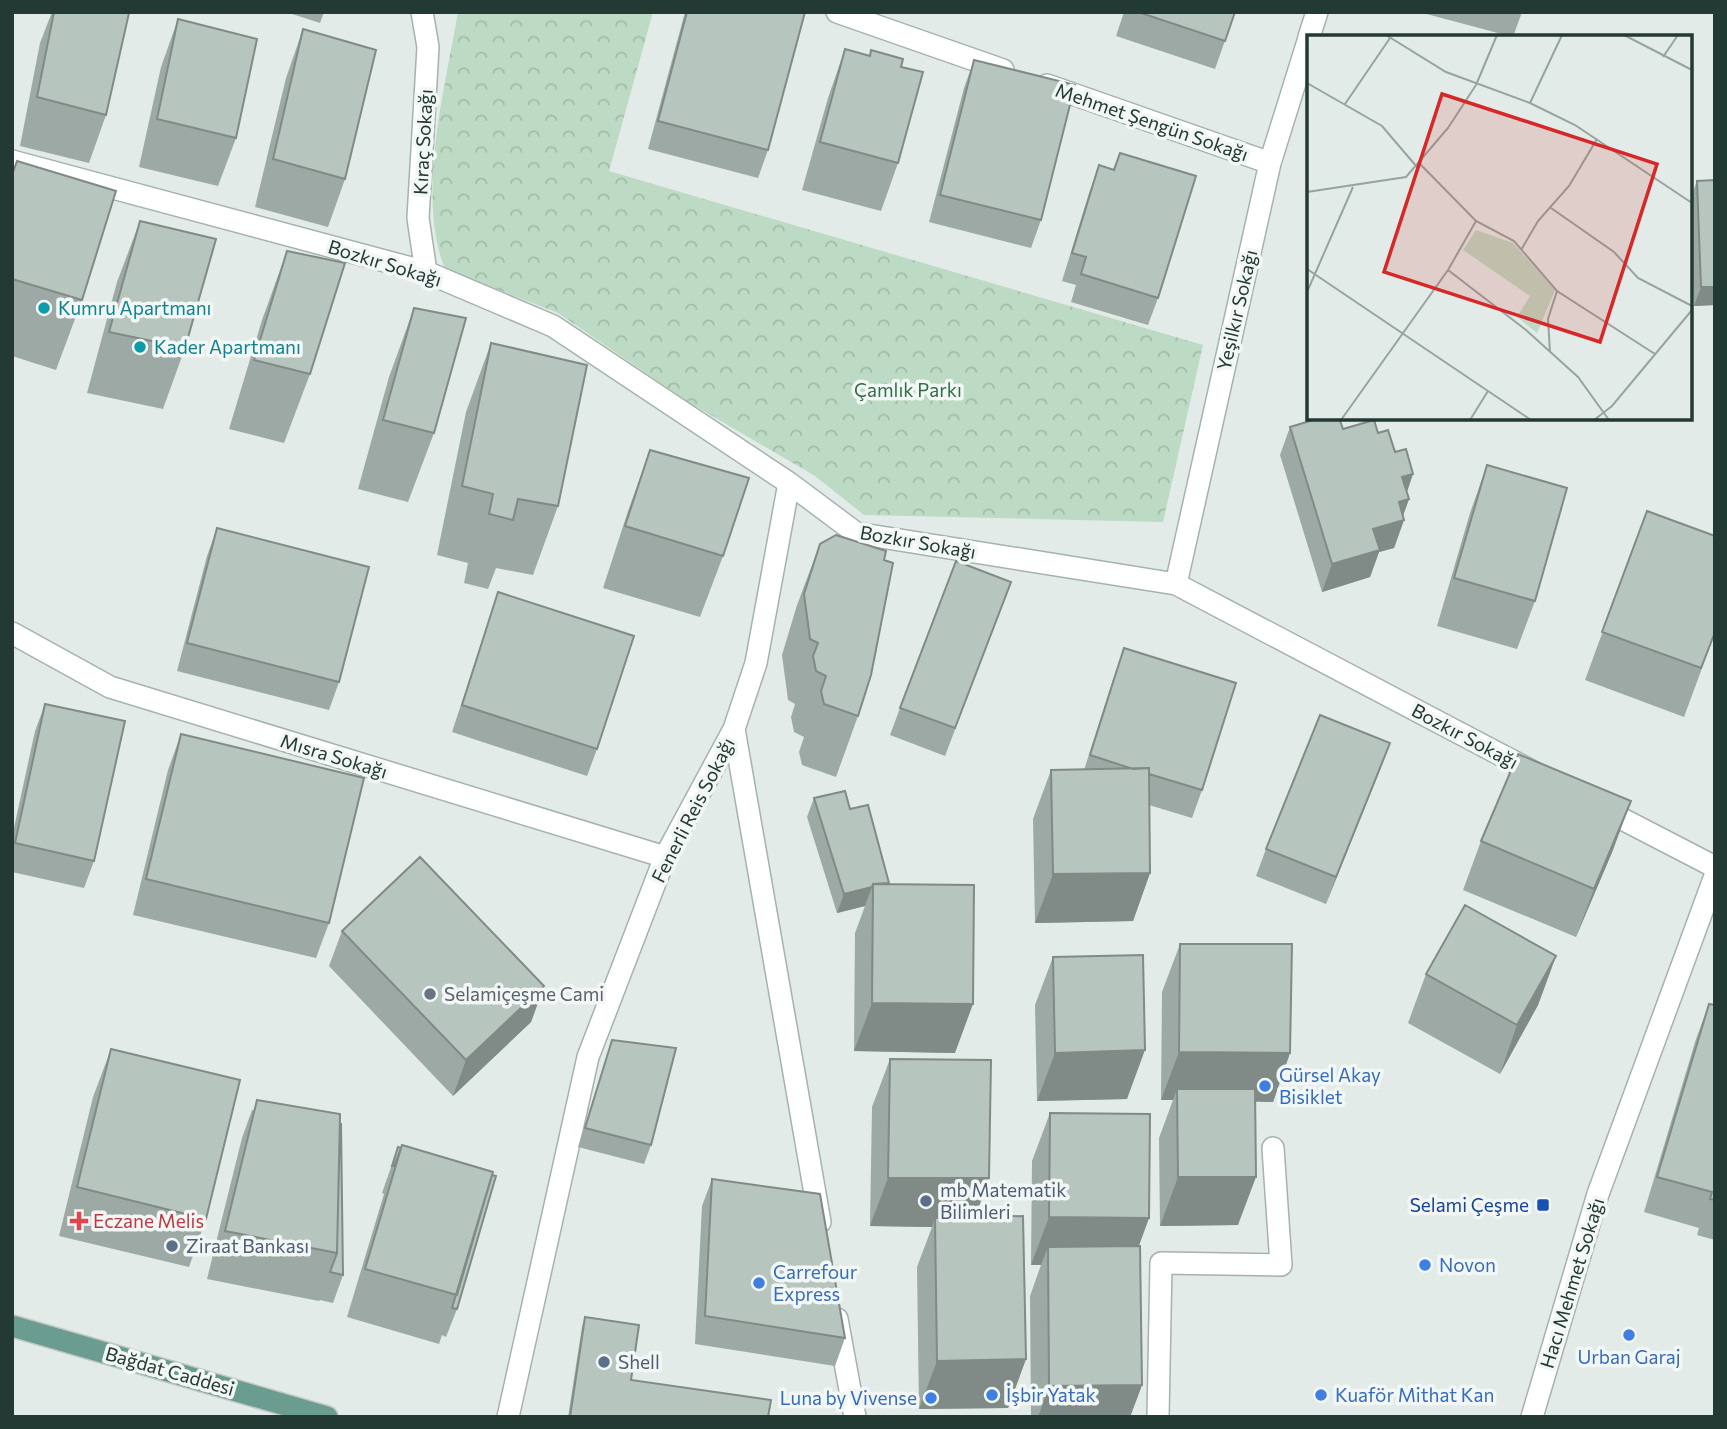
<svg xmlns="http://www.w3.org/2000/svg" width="1727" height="1429" font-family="Commissioner,sans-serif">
<defs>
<pattern id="forest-crowns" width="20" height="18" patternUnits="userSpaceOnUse" patternTransform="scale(1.75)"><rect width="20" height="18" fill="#bcdac4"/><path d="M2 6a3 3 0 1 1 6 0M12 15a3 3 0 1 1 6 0" fill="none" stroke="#a1bca9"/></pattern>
</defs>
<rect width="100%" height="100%" fill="#e2ebe7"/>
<path fill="url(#forest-crowns)" d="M458,12h195l-44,159 594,174 -40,177 -299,-7 -49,-39 -125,-73 -132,-90 -113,-44c-29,-72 0,-181 13,-257z"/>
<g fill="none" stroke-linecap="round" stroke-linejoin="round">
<defs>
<path id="minor" d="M422,12l6,35 -10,171 8,54
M837,12l166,58
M1309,37l8,-25
M1047,85l223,78
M12,161l414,111 127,54 236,157 67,50 320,51 363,191
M1176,584l94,-421 39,-125
M12,633l98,54 555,170
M734,729l86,493
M1601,808l114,59
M837,1319l18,98
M508,1417l80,-360 77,-200 69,-128 22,-66 33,-180
M1158,1417l3,-154 120,2 -8,-117
M1532,1417l66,-223 117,-318"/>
<path id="major" d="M12,1326l315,91"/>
</defs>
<use href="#minor" stroke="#a5b2ae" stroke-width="24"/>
<use href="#major" stroke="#c1c8c6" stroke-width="24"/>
<use href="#minor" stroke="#fff" stroke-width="21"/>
<use href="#major" stroke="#6a9c8f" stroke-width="21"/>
</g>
<path fill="#9da9a4" d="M52,12h74l-20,103 -17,48 -69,-17 20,-103z
M286,12h38l-4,11z
M685,12h120l-37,138 -10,28 -110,-29z
M1124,12h111l-20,57 -99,-33z
M1419,12h103l-9,25z
M178,19l58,119 -18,48 -79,-19 22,-100z
M303,29l42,150 -17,48 -73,-20 31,-129z
M845,49l56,18 -3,96 -17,48 -79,-21 26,-92z
M974,60l67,160 -10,28 -102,-26 35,-134z
M1120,153l38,145 -10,27 -77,-23 5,-17 -14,-4 27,-88 10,-28 14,5z
M17,161l65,139 -26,70 -44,-14v-183z
M1697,181l18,124 -21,1 -4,-107z
M140,221l45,127 -22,61 -76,-16 30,-111z
M287,251l23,123 -26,69 -55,-14 33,-109z
M414,308l20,125 -26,69 -50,-13 31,-112z
M491,343l67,163 -25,69 -37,-7 -8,21 -24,-6 4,-20 -31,-8 29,-143z
M1290,427l53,2 35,4 29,59 2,7 -6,17 1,4 -10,28 -15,4 -9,25 -48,15 -42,-137z
M650,450l73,106 -23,61 -97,-29 25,-77z
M1487,465l48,136 -18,48 -80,-23 33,-113z
M1647,511l68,122 -31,84 -99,-37z
M217,528l122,154 -10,28 -152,-39 30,-115z
M820,544l64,16 -26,156 -22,61 -34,-12 -3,-13 5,-15 -10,-5 -3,-15 4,-13 -7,-4 -6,-45 15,-50z
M1011,582l-66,174 -55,-21 10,-27z
M498,592l99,157 -10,27 -135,-44z
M1124,648l78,142 -10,28 -43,-13 1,68 -17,48 -98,2 -2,-104 18,-49h33l30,-94z
M45,704l49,157 -10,27 -72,-16v-35l23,-106z
M181,734l148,189 -13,35 -183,-43 35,-145z
M1390,743l-64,161 -70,-28 10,-27z
M814,798l36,11 39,74 66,170 -101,-2 1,-118 10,-27 -28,7 -30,-96z
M1481,841l132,9 -37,87 -113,-47z
M342,931l202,55 -13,36 -78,74 -124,-130z
M1180,944l110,109 -17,49 -18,-1 -17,124 -78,1 -1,-88 14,-38h-12l1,-108z
M1556,956l-18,49 -38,69 -92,-51 18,-49z
M1053,957l74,142 -90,2 -2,-96z
M1709,1004l6,1v235l-18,-5 2,-7 -55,-16 52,-173z
M612,1040l39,105 -7,19 -66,-17z
M111,1049l95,170 -17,48 -130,-31 34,-139z
M890,1059l85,158 51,142 -18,49 -89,1 -2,-142 15,-40 -62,-1 2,-119z
M257,1100l83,14 3,161 -10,28 -13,-3 -1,1 -112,-22 35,-141 10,-28h2z
M1050,1113l99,105 -10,28 3,139 -12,32h-99l-1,-121 11,-31h-10l1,-104z
M398,1147l95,25 -36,137 -11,28 -4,-2 -3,9 -92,-27 37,-123 -2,-1z
M712,1179l133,159 -10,28 -140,-22 7,-138z
M585,1317l46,63 137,37h-200l14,-90z"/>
<path fill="#808a86" d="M1701,287h14v18l-21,1z
M1413,474l-9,27 5,-2 -8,22 3,-1 -10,28 -15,4 -9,25 -48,15 10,-28 70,-87z
M1390,743l-10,27 -54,134 10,-27z
M1631,801l-18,49 -37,87 18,-48z
M1150,873l-17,48 -98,2 18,-49z
M872,887l-7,19 -28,7 7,-19z
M1556,956l-18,49 -38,69 17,-49z
M544,986l-13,36 -78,74 13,-36z
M872,1003l101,1 -18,49 -101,-2z
M1145,1050l-18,49 -90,2 18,-48z
M1179,1052l111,1 -17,49 -96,-2v-11l-4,11h-12z
M1178,1177h78l-18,48 -78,1z
M888,1178h101l-17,49 -37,-9 -3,9 -62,-1z
M1049,1217l100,1 -18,48 -83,-19 -7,18h-10z
M1026,1359l-18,49 -89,1 18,-48z
M1142,1385l-12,32h-92l11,-31z"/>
<path fill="#b7c5bf" stroke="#808a86" stroke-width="2" d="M54,12h72l3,1 -23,102 -69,-18z
M687,12h118l-37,138 -110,-29z
M1138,12h97l-10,29z
M178,19l79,20 -21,99 -79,-19z
M303,29l73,21 -31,129 -72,-20z
M845,49l25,7 1,-6 32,9 -2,8 22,5 -25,91 -78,-21z
M974,60l101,25 -34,135 -101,-25z
M1120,153l76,23 -38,122 -77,-24 5,-17 -14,-4 27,-88 15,5z
M17,161l99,30 -34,109 -70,-21v-104z
M1715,180v107h-14l-4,-106z
M140,221l76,18 -31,109 -76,-16z
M287,251l58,12 -35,111 -56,-14z
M414,308l52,10 -32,115 -51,-13z
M491,343l96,22 -29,141 -40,-7 -5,21 -24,-6 4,-20 -31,-8z
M1320,418h19l4,11 31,-9 4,13 10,-3 7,22 11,-3 7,25 -11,3 7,22 -10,3 5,18 -31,9 7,21 -48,14 -42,-137z
M650,450l99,28 -26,78 -98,-30z
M1487,465l80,23 -32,113 -81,-23z
M1647,511l68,25v96l-14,36 -99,-36z
M217,528l152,39 -30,115 -152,-39z
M836,535l50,16 -2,9 9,3 -22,112 -13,41 -34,-12 -3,-13 5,-15 -10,-5 -3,-15 5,-13 -8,-4 -6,-45 16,-50z
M956,561l55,21 -56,146 -55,-20z
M498,592l136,44 -37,113 -135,-44z
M1124,648l112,35 -34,107 -53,-16v-6l-16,1 -43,-14z
M45,704l80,17 -31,140 -79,-18z
M1320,715l70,28 -54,134 -70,-28z
M181,734l183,44 -35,145 -183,-44z
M1518,754l113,47 -37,88 -113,-48z
M1149,768l1,105 -97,1 -2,-104z
M845,791l5,18 18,-4 21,78 -16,1 -1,3 -28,7 -30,-96z
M420,857l124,129 -78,74 -124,-129z
M873,884l101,1 -1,119 -101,-1z
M1465,905l91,51 -39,69 -91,-51z
M1180,944h112l-2,109 -111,-1z
M1143,955l2,95 -90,3 -2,-96z
M1709,1004l6,1v195l-5,-1 2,-7 -55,-15z
M612,1040l64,8 -25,97 -66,-17z
M111,1049l129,31 -34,139 -129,-32z
M890,1059l101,1 -2,118h-101z
M1177,1089h78l1,88h-78z
M257,1100l83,14 -3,139 -112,-22z
M1050,1113l100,1 -1,104 -100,-1z
M340,1124h1l2,151 -13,-3 7,-19z
M402,1145l91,27 -36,123 -92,-26z
M398,1147l3,1 -7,18h-2z
M492,1175l4,1 -39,133 -5,-1z
M712,1179l108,15 25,144 -140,-22z
M1023,1216l3,143 -89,2 -2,-143z
M1140,1246l2,139 -93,1 -1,-139z
M585,1317l54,8 -8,55 140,20 -3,17h-198z"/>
<g fill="#0f9aa8" stroke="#f2f7f5" stroke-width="2.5">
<circle cx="44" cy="308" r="7"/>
<circle cx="140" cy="347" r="7"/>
</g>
<circle fill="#6b7280" stroke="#f2f7f5" stroke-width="2.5" cx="430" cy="994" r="7"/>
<g fill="#3f7fe0" stroke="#f2f7f5" stroke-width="2.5">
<circle cx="1265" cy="1086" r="7"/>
<circle cx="1425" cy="1265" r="7"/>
<circle cx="759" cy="1283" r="7"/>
<circle cx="1629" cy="1335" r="7"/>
<circle cx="992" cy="1395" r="7"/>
<circle cx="1321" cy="1395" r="7"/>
<circle cx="931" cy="1398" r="7"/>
</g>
<g fill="#5c6f8a" stroke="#f2f7f5" stroke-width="2.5">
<circle cx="926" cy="1201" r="7"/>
<circle cx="172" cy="1246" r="7"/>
<circle cx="604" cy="1362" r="7"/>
</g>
<rect fill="#1a4fb4" stroke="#f2f7f5" stroke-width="2.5" x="1536" y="1198" width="14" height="14" rx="3.5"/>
<path fill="#e0444e" stroke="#f2f7f5" stroke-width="2.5" d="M75.5 1210.5h7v7h7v7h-7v7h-7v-7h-7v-7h7z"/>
<g text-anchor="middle" stroke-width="7" stroke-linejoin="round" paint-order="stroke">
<g font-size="19" fill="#233a34" stroke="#f2f7f5">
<text transform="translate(1152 122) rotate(19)" y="7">Mehmet Şengün Sokağı</text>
<text transform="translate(423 142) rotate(-87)" y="7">Kıraç Sokağı</text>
<text transform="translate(385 263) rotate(17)" y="7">Bozkır Sokağı</text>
<text transform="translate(1237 310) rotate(-77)" y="7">Yeşilkır Sokağı</text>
<text transform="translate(918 542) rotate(10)" y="7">Bozkır Sokağı</text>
<text transform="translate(1465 736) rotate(28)" y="7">Bozkır Sokağı</text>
<text transform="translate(334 756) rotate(17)" y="7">Mısra Sokağı</text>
<text transform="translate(693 810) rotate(-63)" y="7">Fenerli Reis Sokağı</text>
<text transform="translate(1572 1283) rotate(-73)" y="7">Hacı Mehmet Sokağı</text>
<text transform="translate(170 1371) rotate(16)" y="7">Bağdat Caddesi</text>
</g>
<g font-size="19" fill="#0d838f" stroke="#f2f7f5" text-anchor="start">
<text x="58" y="315">Kumru Apartmanı</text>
<text x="154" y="354">Kader Apartmanı</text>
</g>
<g font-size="19" fill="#316d48" stroke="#f2f7f5">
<text x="908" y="397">Çamlık Parkı</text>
</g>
<g font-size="19" fill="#5b616d" stroke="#f2f7f5" text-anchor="start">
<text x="444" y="1001">Selamiçeşme Cami</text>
</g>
<g font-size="19" fill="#366cbe" stroke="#f2f7f5" text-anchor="start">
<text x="1279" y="1082">Gürsel Akay<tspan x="1279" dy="22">Bisiklet</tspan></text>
<text x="1439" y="1272">Novon</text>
<text x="773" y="1279">Carrefour<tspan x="773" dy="22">Express</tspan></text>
<text x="1629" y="1364" text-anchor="middle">Urban Garaj</text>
<text x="1006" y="1402">İşbir Yatak</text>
<text x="1335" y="1402">Kuaför Mithat Kan</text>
<text x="917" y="1405" text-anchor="end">Luna by Vivense</text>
</g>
<g font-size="19" fill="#4e5e75" stroke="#f2f7f5" text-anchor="start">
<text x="940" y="1197">mb Matematik<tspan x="940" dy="22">Bilimleri</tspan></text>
<text x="186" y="1253">Ziraat Bankası</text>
<text x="618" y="1369">Shell</text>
</g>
<g font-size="19" fill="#164399" stroke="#f2f7f5" text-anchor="end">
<text x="1529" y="1212">Selami Çeşme</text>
</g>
<g font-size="19" fill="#be3a42" stroke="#f2f7f5" text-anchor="start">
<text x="93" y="1228">Eczane Melis</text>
</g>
</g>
<g transform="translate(1307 35)">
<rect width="385" height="385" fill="#e2ebe7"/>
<path d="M169,195l37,13 42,47 -18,43 -20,-16 13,-21 -67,-46z" fill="#bcdac4"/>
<path fill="none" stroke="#96a49f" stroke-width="2" d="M79,0l60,37 84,31 45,22 117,78M317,0l68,35M356,22l15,-22M0,48l75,43 35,41M169,50l21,-50M223,68l32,-68M38,69l45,-66M113,129l56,57 38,20 43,50 98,63M0,157l99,-15 42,-49 28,-43M244,173l63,44 24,26 54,28M214,215l17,-29 31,-35 28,-47M0,234l224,151M141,235l78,60 52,47 31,43M0,257l46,-105M243,317l-2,-33 9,-28M34,385l107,-150 28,-49M163,385l18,-29M287,385l18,-14 80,-96"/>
<path fill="#d62828" fill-opacity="0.15" stroke="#d62828" stroke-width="3.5" d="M135,59l215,70 -57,178 -216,-70z"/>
<rect width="385" height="385" fill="none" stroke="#233a34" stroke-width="3.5"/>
</g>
<rect width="1727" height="1429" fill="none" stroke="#233a34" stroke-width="28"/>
</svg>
